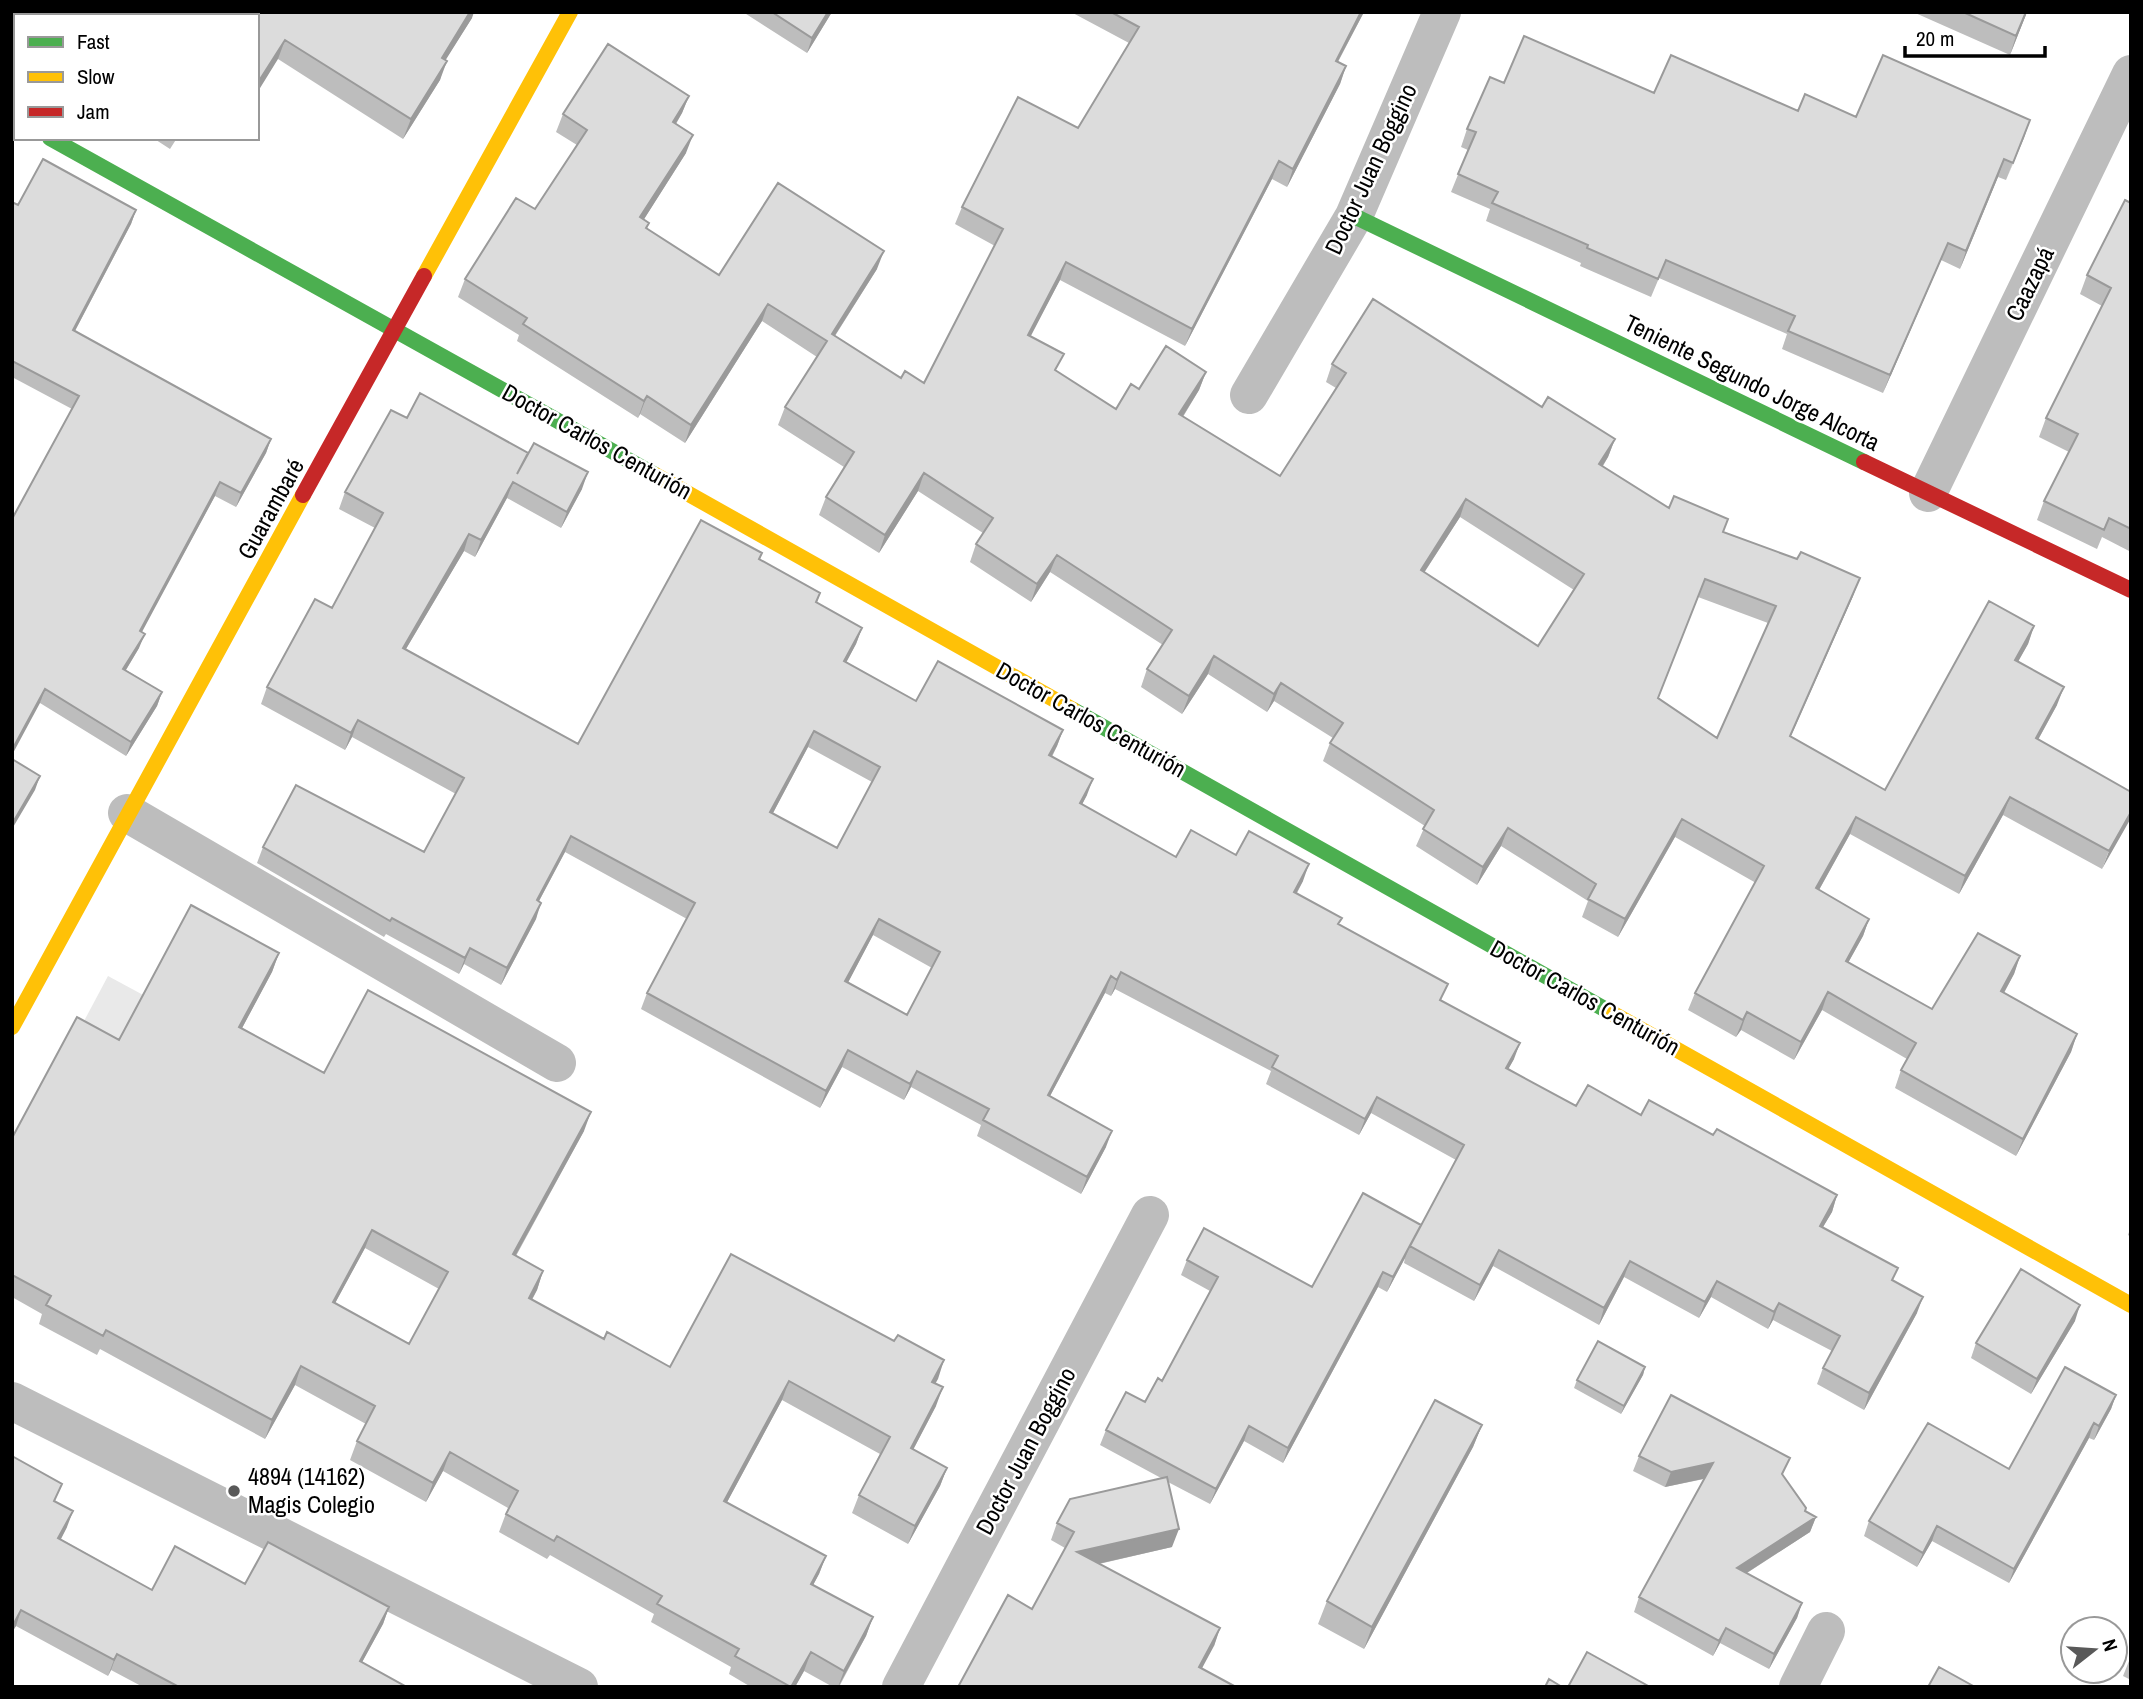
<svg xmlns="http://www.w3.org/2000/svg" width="2143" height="1699" font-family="'Archivo Narrow',sans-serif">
<rect width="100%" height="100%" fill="#fff"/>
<path fill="#e9e9e9" d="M108,976l115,62 -33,61 -115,-61z"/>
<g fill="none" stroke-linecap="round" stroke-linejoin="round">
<path stroke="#bdbdbd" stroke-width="38" d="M12,118l4,2
M1249,395l105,-179 88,-204
M1928,493l203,-419
M127,813l430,250
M12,1401l567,286
M901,1687l249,-472
M1798,1687l28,-56"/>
<path stroke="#4caf50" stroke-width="16" d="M50,138l605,337
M1354,216l510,246
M1073,710l535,301"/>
<path stroke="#ffc107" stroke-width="16" d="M424,276l146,-264
M655,475l418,235
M1608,1011l523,294
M12,1027l291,-532"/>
<path stroke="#c62828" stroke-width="16" d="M1864,462l267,128
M303,495l121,-219"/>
</g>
<path fill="#bdbdbd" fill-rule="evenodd" d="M12,12h25l-2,4h-19v32l-4,-2z
M126,12l346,6 -27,42 -5,20 -37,59 -125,-80z
M743,12h89l-25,41z
M1071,12h293l-26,50 8,4 -6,18 -53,103 -15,-8 -87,167 -125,-66 -30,56 27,36 59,37 23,-20 67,-17 -7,18 -16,27 97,59 56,-88 -10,-6 6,-18 210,43 73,32 -7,18 -5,9 66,42 55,24 129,64 -62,140 94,54 149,-164 -6,18 -10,17 39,44 -19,35 93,52 -29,77 -99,-54 -44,79 -109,-60 -31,56 50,29 -6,17 -15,27 84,46 88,-53 -6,18 -10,19 73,41 -6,18 -55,104 -121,-68 6,-18 6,-11 -85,-49 -28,50 -53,-30 -5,7 -48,-27 7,-17 61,-110 -81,-46 -57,100 -36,-20 6,-16 -87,-55 -24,39 -61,-39 9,-20 -102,-65 7,-18 3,-5 -59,-37 -7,11 -59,-38 -26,40 -41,-27 6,-18 16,-24 -113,-73 -19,30 -61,-40 6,-18 7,-11 -65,-42 -39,62 -60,-38 7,-18 18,-30 -66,-42 7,-18 32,-50 -55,-36 -77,122 -45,-29 -2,4 -121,-77 2,-6 -61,-38 7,-18 70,-70 42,-64 -21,-13 7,-18 126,-18 -7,17 -6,11 10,29 -42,66 5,4 -2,6 72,46 158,-6 -42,67 66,42 23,5 71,-137 -40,-22 7,-17 116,-79 51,-85zM1460,517l114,73 -36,56 -114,-73zM1698,597l70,26 -51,115 -59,-40z
M1913,12h114l-17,43z
M1504,83l150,10 144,18 58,6 174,3 -24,60 -8,-3 -38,92 -19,-9 -58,133 -101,-44 5,-15 -128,-56 -8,19 -71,-31 1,-3 -95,-42 4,-12 -39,-17 17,-42 -7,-3 6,-18z
M153,138h24l-7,11z
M12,202l6,3 118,5 -5,14 -56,107 196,108 -5,14 -30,54 -21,-11 -74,136 -2,16 -13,22 36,22 -5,14 -31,50 -86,-53 32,-294 -60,-32z
M2131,203v349l-29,-15 -5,12 -60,-29 7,-19 25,-49 -30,-15 7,-19 56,-112 -22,-12 7,-19z
M407,418l175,71 -21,39 -54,-30 -32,59 -11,-6 -58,98 172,95 184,-191 -2,7 60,33 -3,10 45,25 -6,16 -10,18 70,39 147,29 -6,16 -5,11 35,38 -5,9 94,53 60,-2 67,26 -6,12 145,108 72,58 -6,10 68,37 65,9 72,20 124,60 -5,17 -9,15 70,54 24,32 -53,97 -47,-26 6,-16 9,-17 -59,-31 -5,9 -57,-32 -12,21 -75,-41 -25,48 -106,-59 -19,35 -70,-38 1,-5 -18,34 -9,-5 -95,176 -39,-22 -34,63 -42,-22 4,65 -73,17 121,64 -6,18 -182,-37 33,-61 -14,-8 6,-17 104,-45 -61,-33 6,-15 39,-28 17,-21 48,-90 -29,-16 6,-15 125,27 109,-62 35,-65 -85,-47 -12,22 -93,-51 5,-13 -156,-82 -4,7 -6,-3 -55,103 56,51 -25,47 -104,-58 4,-11 -70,-38 -7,13 -62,-33 -22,41 -179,-99 6,-16 40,-74 -122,-67 -26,49 -3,18 -35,66 -37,-21 -5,10 -73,-40 -2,3 -127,-74 6,-16 161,5 32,-58 -104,-57 -7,13 -84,-46 6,-17 65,-79 43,-80 -36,-19 6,-17zM808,747l64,35 -35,66 -64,-35zM873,935l59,33 -25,47 -59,-33z
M279,953l-7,19 -30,56 82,45 260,58 -68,125 27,15 -6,19 -5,10 72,39 66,28 224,-26 50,19 -9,23 1,23 -23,44 34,18 -7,18 -32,58 -56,-31 7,-18 21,-41 -98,-54 -55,102 99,54 -7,18 -6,11 60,32 -7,19 -27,51h-6l-29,-16 -9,16h-44l-22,-13 2,-7 -80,-45 3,-8 -104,-59 -3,4 -48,-27 9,-24 -65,-37 -17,31 -76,-42 7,-19 9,-17 -71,-39 -30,54 -165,-90 -3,6 -58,-31 3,-10 -30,-17v-159l107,-98zM365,1248l74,41 -30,55 -74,-41z
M2131,1226v11l-3,-2z
M2075,1321l-44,73 -60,-36 5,-15z
M1645,1367l-2,8 -22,39 -47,-26 3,-8z
M2116,1395l-5,14 -17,31 -5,-2 -80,145 -77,-42 -15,26 -53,-31 5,-15 140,-52z
M1482,1425l-9,22 -109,202 -46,-25 9,-23z
M12,1456l44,46 11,25 -6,12 91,51 93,-6 144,23 -6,17 -21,38 45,25h-264l-32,-17 -3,6 -92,-50 -4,6z
M1639,1456l144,20 22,35 11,6 -6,15 -63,41 55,30 -5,15 -28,51 -49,-26 -7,13 -79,-44 5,-15 65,-118 -39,8 -32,-16z
M2131,1656v24l-8,-4z"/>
<path fill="#9a9a9a" d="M470,12h4l-2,6 -37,59 7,-19z
M828,12h4l-25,41 5,-15z
M1361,12h3l-35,66 7,-17z
M2026,12h1l-17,43 6,-19z
M285,40l-7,19 -21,34v-9z
M447,61l-7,19 -37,59 8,-20z
M1346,66l-6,18 -53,103 6,-18z
M689,96l-7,17 -16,27 7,-18z
M2030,120l-6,18 -18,42 7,-17z
M693,135l-7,18 -52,82 6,-18z
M2004,159l-6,18 -38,92 6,-18z
M1279,161l-7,18 -87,167 7,-17z
M136,210l-5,14 -63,120 5,-14z
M1948,243l-7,17 -58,133 7,-18z
M884,251l-7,18 -52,82 7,-17z
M1066,262l-6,18 -38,73 6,-18z
M768,304l-6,17 -77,122 6,-18z
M1206,372l-7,18 -26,42 6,-18z
M647,396l-7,18 -2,4 6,-17z
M271,439l-5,14 -30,54 5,-14z
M1615,439l-7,18 -15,24 6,-17z
M588,472l-6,17 -21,39 6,-16z
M924,473l-6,18 -39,62 6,-18z
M220,482l-5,14 -80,149 5,-14z
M513,482l-6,16 -32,59 6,-17z
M1466,499l-6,18 -46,71 7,-18z
M469,534l-5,17 -67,113 6,-16z
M1057,555l-7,17 -19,30 6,-18z
M1860,578l-7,18 -70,157 7,-17z
M2034,626l-6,18 -19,34 6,-18z
M862,628l-6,16 -18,34 6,-17z
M145,634l-6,14 -21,35 5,-14z
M1214,656l-6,18 -26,40 7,-18z
M1281,683l-7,18 -7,11 7,-18z
M2064,687l-7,18 -28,51 7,-18z
M45,689l-5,14 -28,52v-5z
M162,692l-5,14 -31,50 5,-14z
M358,720l-6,17 -7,13 6,-17z
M1063,730l-6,16 -14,26 6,-17z
M814,731l-6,16 -43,81 5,-16z
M40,776l-5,14 -23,39v-5z
M1093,779l-6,16 -13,25 6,-17z
M2010,797l-7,18 -44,79 6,-18z
M2131,812v6l-29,51 7,-18z
M1856,817l-6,17 -40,72 6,-18z
M1682,819l-7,18 -57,100 7,-18z
M1508,828l-7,18 -24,39 6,-18z
M571,836l-6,16 -34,64 6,-16z
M1309,864l-6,17 -15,27 6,-16z
M541,903l-5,16 -35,66 6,-17z
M879,919l-6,16 -33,63 5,-17z
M1869,919l-6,17 -24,43 7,-18z
M470,948l-6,16 -5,10 6,-16z
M279,953l-7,19 -39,73 6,-18z
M2020,956l-6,18 -19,35 6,-18z
M1121,972l-6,17 -4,7 6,-16z
M1111,976l-6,17 -63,118 6,-16z
M1828,992l-6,18 -28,50 7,-18z
M1747,1012l-6,18 -5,7 7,-17z
M2077,1034l-6,18 -55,104 7,-17z
M1520,1043l-6,16 -14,25 6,-16z
M848,1050l-6,17 -22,41 6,-17z
M917,1071l-6,16 -7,13 6,-16z
M1377,1097l-6,16 -12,22 6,-16z
M591,1112l-7,19 -78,142 7,-19z
M1112,1131l-6,16 -25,47 6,-17z
M1837,1195l-5,17 -18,30 6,-16z
M372,1230l-7,18 -39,72 7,-18z
M1410,1246l-5,12 -18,34 6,-15z
M1499,1250l-6,16 -19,35 6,-16z
M1630,1261l-6,16 -25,48 5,-17z
M543,1271l-6,19 -15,27 7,-19z
M1383,1272l-5,15 -95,176 5,-15z
M1717,1281l-6,16 -12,21 6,-16z
M1923,1297l-6,16 -53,97 5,-17z
M1779,1303l-6,17 -5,9 6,-17z
M2080,1305l-5,16 -44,73 6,-15z
M944,1360l-6,19 -12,21 6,-18z
M301,1366l-6,19 -30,54 7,-19z
M1645,1367l-2,8 -22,39 3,-8z
M789,1381l-7,19 -64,119 6,-18z
M943,1387l-7,19 -32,61 7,-19z
M2116,1395l-5,14 -17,31 5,-14z
M2094,1423l-5,15 -80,145 5,-14z
M1482,1425l-9,22 -109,202 8,-22z
M1249,1426l-5,15 -34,63 6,-15z
M450,1452l-7,19 -17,31 7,-19z
M1713,1463l-6,15 -42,9 6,-15z
M947,1468l-7,18 -32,58 7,-18z
M73,1511l-6,16 -14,27 5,-16z
M1816,1517l-6,15 -79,51 6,-15z
M1937,1526l-5,15 -15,26 6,-14z
M1179,1529l-7,18 -101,23 6,-18z
M826,1556l-7,18 -15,28 7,-18z
M1802,1603l-5,15 -28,51 5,-15z
M389,1607l-6,17 -29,53 6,-16z
M21,1610l-5,16 -4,6v-5z
M873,1617l-7,19 -28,51 6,-16z
M1220,1628l-6,18 -21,39 6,-18z
M1726,1628l-6,15 -7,13 6,-15z
M811,1652l-7,19 -9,16h-3z
M117,1654l-6,16 -3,6 6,-16z"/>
<path fill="#dcdcdc" stroke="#9a9a9a" stroke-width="2" fill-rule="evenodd" d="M12,12h22l-2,4h-16v13l-4,-2z
M126,12h344l-28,46 5,3 -36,58 -126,-79 -28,44v-68h-133z
M772,12h56l-16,26z
M1111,12h250l-25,49 10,5 -53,103 -14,-8 -87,168 -126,-67 -38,73 36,19 -9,16 61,39 15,-25 8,5 27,-43 40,26 -27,42 101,62 66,-103 -14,-9 41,-65 169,108 6,-10 67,42 -16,25 70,44 5,-12 54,23 -5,13 74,27 4,-7 59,26 -70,158 95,54 104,-189 45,25 -19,34 49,27 -28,51 95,54v20l-22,39 -99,-54 -45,79 -109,-59 -40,71 53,31 -23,42 86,48 46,-76 42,23 -19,35 76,43 -54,105 -122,-69 15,-27 -88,-51 -27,50 -54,-30 -4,8 -48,-27 69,-127 -82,-47 -57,100 -37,-20 8,-15 -88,-56 -25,39 -60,-38 11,-19 -104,-67 13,-20 -62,-40 -7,11 -60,-38 -25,40 -42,-27 25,-39 -115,-75 -20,29 -61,-40 17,-26 -69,-45 -39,62 -59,-38 28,-45 -69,-45 42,-66 -59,-37 -77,121 -44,-29 -3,5 -121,-77 4,-6 -62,-39 51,-81 19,11 52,-79 -24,-16 45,-70 81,52 -16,26 20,13 -53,82 9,6 -3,5 73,47 59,-92 106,68 -52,83 69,44 4,-7 19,12 79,-154 -41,-22 56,-110 60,31 61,-101zM1466,499l118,75 -46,72 -117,-76zM1705,579l71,27 -59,132 -59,-40z
M1963,12h63l-10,24z
M1524,36l130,57 17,-38 127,56 7,-17 51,23 27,-62 147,65 -17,43 -9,-4 -38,92 -18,-8 -58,132 -102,-44 7,-15 -129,-56 -8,19 -71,-31 1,-3 -96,-42 6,-11 -40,-18 18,-42 -9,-3 23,-52 14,6z
M43,159l93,51 -63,120 198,109 -30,54 -21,-11 -80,149 5,3 -22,35 39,23 -31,50 -86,-53 -33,61v-231l67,-123 -67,-35v-159l6,3z
M2125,200l6,3v326l-22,-11 -5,12 -60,-29 34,-67 -32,-16 65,-130 -24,-13z
M420,393l108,60 -11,21 17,-31 54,29 -21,40 -54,-30 -32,58 -12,-6 -66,114 175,96 123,-224 61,33 -3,6 61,34 -4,9 46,26 -18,33 72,40 22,-40 125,69 -14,25 44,24 -13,24 96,54 15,-27 45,25 13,-24 60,33 -15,28 48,26 -4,6 110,60 -8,16 80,43 -14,25 70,38 12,-21 53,30 8,-15 64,35 4,-6 120,66 -17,31 78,42 -6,12 31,17 -54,96 -46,-25 17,-32 -61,-33 -5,9 -57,-31 -12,21 -75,-41 -26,47 -105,-58 -19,35 -70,-39 54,-101 -87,-48 -12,22 -93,-52 6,-11 -157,-84 -4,8 -6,-4 -63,119 64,36 -25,46 -104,-57 6,-11 -72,-38 -7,13 -62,-34 -22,41 -179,-98 48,-90 -124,-67 -34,64 4,3 -34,65 -37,-20 -5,10 -73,-40 -2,3 -127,-74 33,-62 128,67 40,-74 -106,-58 -7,13 -84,-46 48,-88 17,9 51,-95 -38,-21 46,-82 16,8zM814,731l66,36 -43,81 -67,-36zM879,919l61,33 -33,63 -62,-34z
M12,759l28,17 -28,48z
M191,905l88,48 -40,74 85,46 44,-83 223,122 -78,142 30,17 -14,27 75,41 3,-7 63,35 61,-113 163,87 4,-6 46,25 -12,22 11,5 -32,61 36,20 -32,58 -56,-31 31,-58 -101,-56 -65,120 102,55 -15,28 62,33 -29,54 -33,-19 -20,35 -56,-31 4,-7 -82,-45 5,-8 -105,-60 -3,5 -48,-27 12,-23 -68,-39 -17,31 -76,-42 18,-35 -74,-40 -29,54 -166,-90 -3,6 -57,-31 5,-9 -39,-21v-137l65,-121 42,23zM372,1230l76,42 -39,72 -76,-42z
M1363,1193l58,32 -28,52 -10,-5 -95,176 -39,-22 -33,63 -110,-59 20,-38 19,10 13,-24 4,3 56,-104 -31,-17 17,-32 108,59z
M2021,1269l59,36 -43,74 -61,-36z
M1598,1341l47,26 -21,39 -47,-26z
M2065,1367l51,28 -17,31 -5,-3 -80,146 -77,-43 -14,27 -54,-32 59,-98 81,46z
M1671,1395l119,63 -8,16 24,34 -1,3 11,6 -79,51 65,35 -28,51 -48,-26 -7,13 -80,-44 74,-134 -42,9 -32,-16z
M1435,1400l47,25 -110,202 -45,-26z
M12,1456l50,28 -8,17 19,10 -15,27 94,52 23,-44 70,38 23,-42 121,65 -29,54 47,26h-228l-62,-33 -3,6 -93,-50 -9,17z
M1167,1477l12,52 -102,23 143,76 -21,39 37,20h-278l50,-92 24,14 42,-77 -17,-9 13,-24z
M1587,1652l63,35h-82z
M1939,1667l36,20h-47z
M1549,1679l13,8h-17z"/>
<circle fill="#595959" stroke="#fff" stroke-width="2.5" cx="234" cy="1491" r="7"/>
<g text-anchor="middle" stroke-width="5" stroke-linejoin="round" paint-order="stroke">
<g font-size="24" fill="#000" stroke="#fff">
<text transform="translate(1371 169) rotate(-65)" y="8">Doctor Juan Boggino</text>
<text transform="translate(2030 284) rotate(-64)" y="8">Caazapá</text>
<text transform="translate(1752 383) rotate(26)" y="8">Teniente Segundo Jorge Alcorta</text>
<text transform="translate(597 442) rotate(29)" y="8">Doctor Carlos Centurión</text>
<text transform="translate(271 509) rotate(-61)" y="8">Guarambaré</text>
<text transform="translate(1091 720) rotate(29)" y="8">Doctor Carlos Centurión</text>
<text transform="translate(1585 998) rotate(29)" y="8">Doctor Carlos Centurión</text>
<text transform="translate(1026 1451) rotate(-62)" y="8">Doctor Juan Boggino</text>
</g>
<g font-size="24" fill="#000" stroke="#fff" text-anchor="start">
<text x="248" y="1485">4894 (14162)<tspan x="248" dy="28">Magis Colegio</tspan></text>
</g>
</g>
<rect width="2143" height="1699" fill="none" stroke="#000000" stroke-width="28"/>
<rect x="14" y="14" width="245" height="126" fill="#ffffff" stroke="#999999" stroke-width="2"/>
<rect x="28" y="37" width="35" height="10" fill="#4caf50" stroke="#999999" stroke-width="2"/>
<text x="77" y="49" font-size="21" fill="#000000">Fast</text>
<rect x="28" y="72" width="35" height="10" fill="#ffc107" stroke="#999999" stroke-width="2"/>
<text x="77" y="84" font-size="21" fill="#000000">Slow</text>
<rect x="28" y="107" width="35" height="10" fill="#c62828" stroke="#999999" stroke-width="2"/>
<text x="77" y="119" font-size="21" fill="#000000">Jam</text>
<g transform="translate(2094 1650) rotate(73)"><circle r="33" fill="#ffffff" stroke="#999999" stroke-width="2"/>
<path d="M0-5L12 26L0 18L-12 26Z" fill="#595959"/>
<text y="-10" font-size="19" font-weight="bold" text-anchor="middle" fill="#000000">N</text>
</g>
<path d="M1905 46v10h140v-10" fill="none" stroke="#000000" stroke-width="3.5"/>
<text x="1916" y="46" font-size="21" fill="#000000" stroke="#ffffff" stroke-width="5" paint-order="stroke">20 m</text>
</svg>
